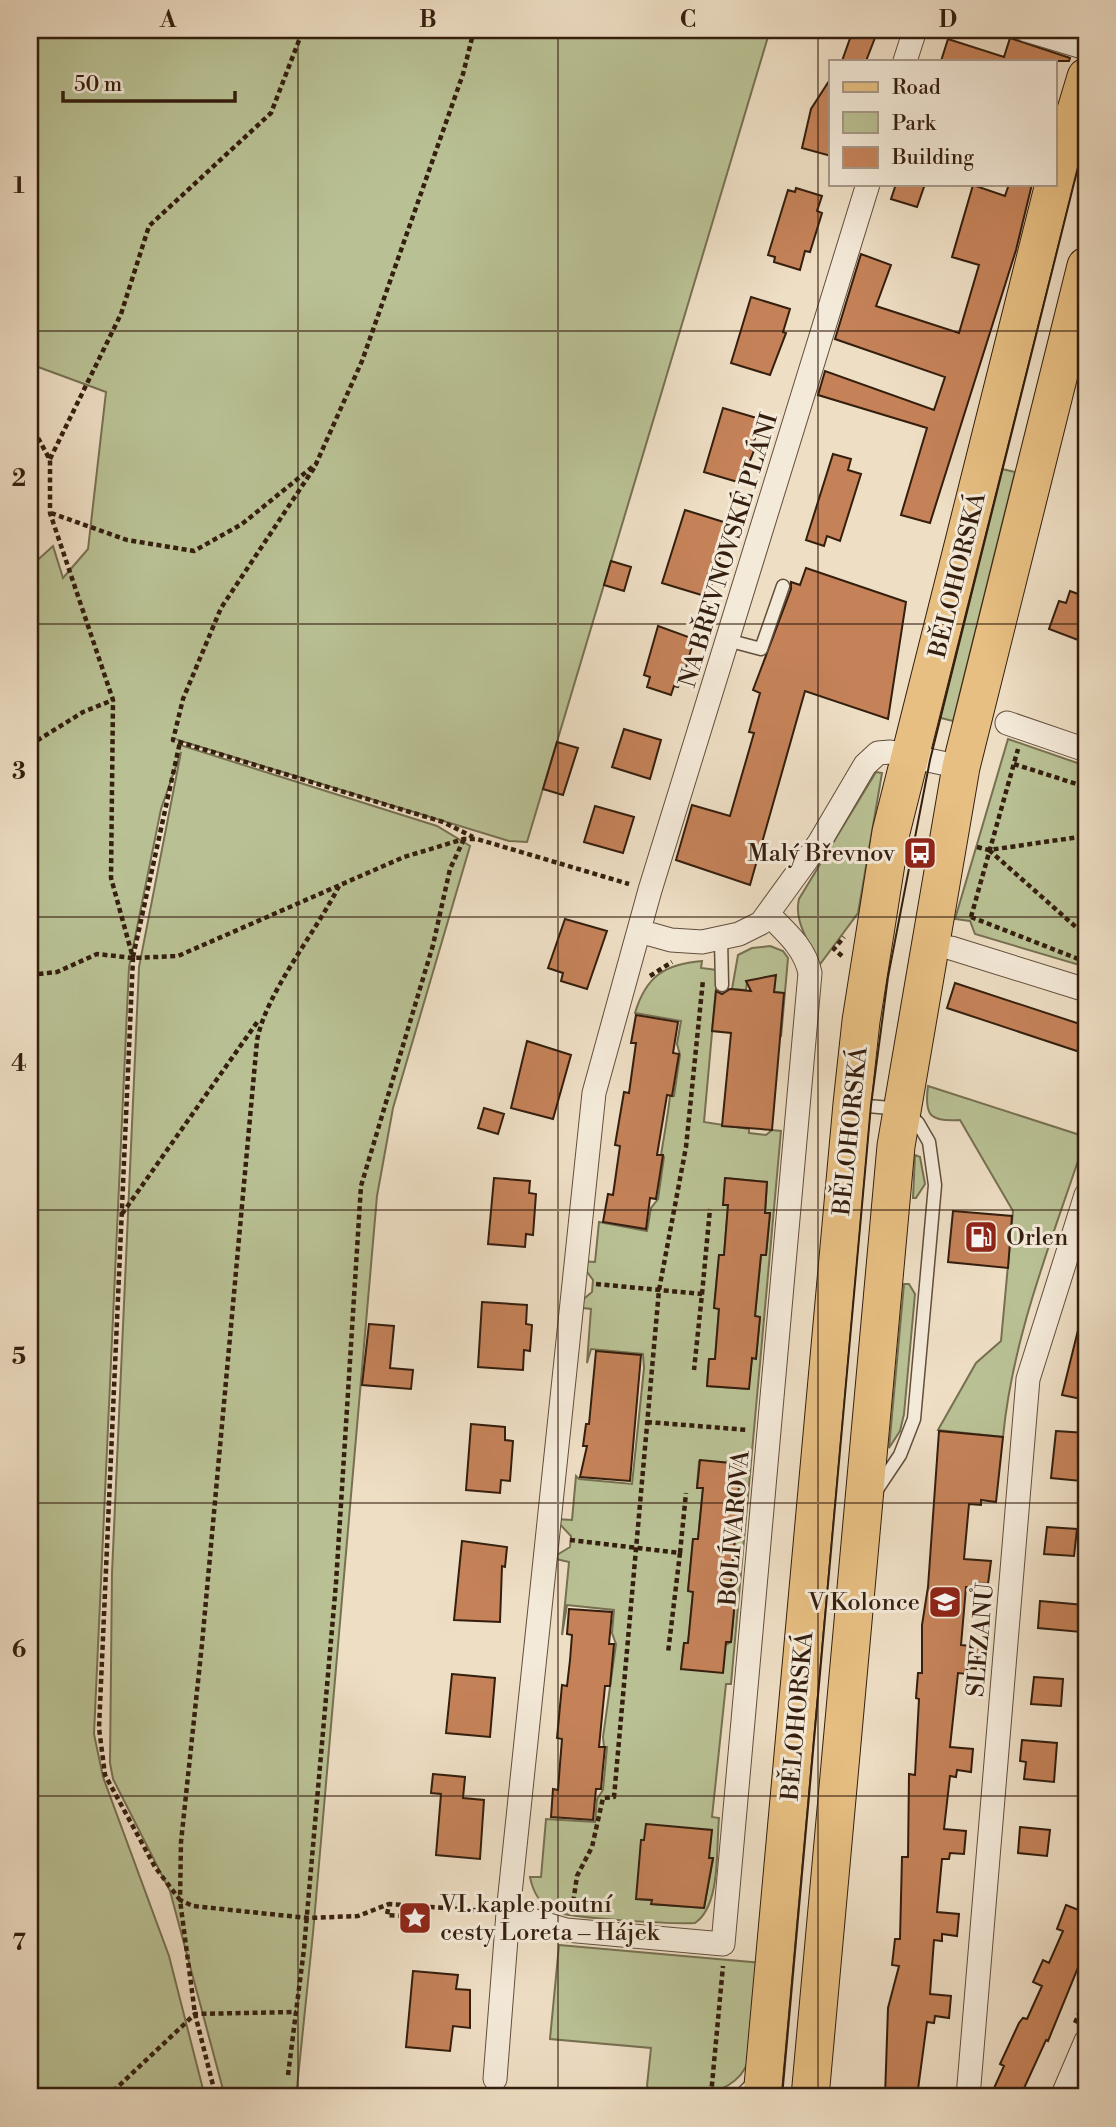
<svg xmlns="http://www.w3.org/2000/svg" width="1116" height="2127" font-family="'Libre Bodoni',serif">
<rect width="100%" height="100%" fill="#eedec4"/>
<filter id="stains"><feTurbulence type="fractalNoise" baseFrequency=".00286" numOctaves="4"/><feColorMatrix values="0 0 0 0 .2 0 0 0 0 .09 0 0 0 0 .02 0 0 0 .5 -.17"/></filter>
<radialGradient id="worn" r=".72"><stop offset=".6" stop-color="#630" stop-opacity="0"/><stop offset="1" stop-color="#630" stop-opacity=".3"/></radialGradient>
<path fill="#b9c194" stroke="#767051" stroke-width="2" fill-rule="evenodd" d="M30,30h740l-243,812 -18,-1 -331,-101 5,6 254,80 33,20 -77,262 -16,88 -64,737 -17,164h-71l-55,-206 -57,-112 -3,-16 2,-190 27,-606 42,-215 -20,57 -32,158 -35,767 9,43 66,179 36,141h-175v-1530l23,-21 10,32 25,-29 18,-157 -76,-28z
M998,468l17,4 -62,249 -16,-4z
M1008,739l78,27v201l-111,-33 -5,-13 -15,-2z
M876,772l6,1 -24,140 -40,54c-6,-23 -25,-44 -19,-68z
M770,946l13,5 5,7 -7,79 3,-43 -10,-2 1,-16 -28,5 -1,9 -14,-1 6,-34 14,-7z
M702,961l-1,7 16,2 11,19 -12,-1 -12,134 45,7v4l17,2 6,-5 9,1 -50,553h-5l-14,133 7,1c-3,30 2,88 -24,105 -22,1 -124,-4 -141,-12 -15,-7 -21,-19 -24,-34h11l5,-58 49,3 2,-23 6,-9 4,-43h-3l-1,-10 13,-93 -4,-11 2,-23 -47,-5 -5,30 7,-73 -17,-4 18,-11 1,-11 -16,-17 17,1 4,-44 3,3 53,5 12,-116 -1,-14 -52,-5 -4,14 4,-54 -17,-2 18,-15 1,-12 -14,-19 16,1 4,-40 48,9 4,-23 7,-9 6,-42 -3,-2c3,-18 7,-41 9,-59h4l6,-41 -3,-11 4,-23 -46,-8c11,-37 30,-49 67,-52zM725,1178l42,4 -2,31 5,1 -4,41h-5l-6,61 5,1 -4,41h-4l-4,31 -41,-3 2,-27h6l4,-50 -5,-1 5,-53h5l4,-50h-4zM699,1461l42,3 -3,31 6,1 -4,42h-5l-6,62 6,1 -4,41 -50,27 3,-26h4l5,-51 -5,-1 5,-52h5l5,-51 -6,-1zM642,1840l71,19 -9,49 -52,-4v-4l-15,-1z
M928,1086l158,51c-32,98 -73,196 -83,300l-65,-7 38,-67 25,-22 12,-130 -53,-91c-30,2 -36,-4 -32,-34z
M915,1155l5,2 5,27 -9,14h-3z
M904,1284h5l6,10 -11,120 -4,17 -11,17z
M559,1945l203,18c-11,90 6,138 -107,133l-8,-10 4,-38 -101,-9z"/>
<path fill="#c58259" stroke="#341e0e" stroke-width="2" d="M853,30h25l-12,31h-24z
M1010,38l60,20 -1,3h-128l7,-22 56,18z
M831,78v78l-29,-8 9,-39z
M896,184h29l-8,23 -26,-8z
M1009,184h23l-16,66 -86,273 -29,-8 26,-87 -109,-33 7,-24 109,39 11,-33 -110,-38 26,-85 30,11 -15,41 83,27 20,-68 -27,-8 21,-72 32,11z
M796,188l26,8 -5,15 5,2 -12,39 -5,-1 -5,19 -26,-8 1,-5 -7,-2 20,-65 7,2z
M751,297l39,12 -7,23 3,1 -16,42 -39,-12z
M723,408l37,11 -6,23 3,1 -16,40 -37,-11z
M833,454l18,5 -3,11 13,4 -21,67 -13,-5 -3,10 -18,-6z
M685,510l45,14 -22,73 -46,-14z
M611,561l20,6 -7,24 -20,-6z
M806,568l100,34 -18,117 -83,-28 -55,194 -74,-25 16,-55 38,11 24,-83 -5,-1 11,-39 -7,-3 38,-101v-7l9,3z
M1070,591l16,6v46l-37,-14 10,-28 7,2z
M658,626l36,13 -11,39 -2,-1 -3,10 -4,-1 -3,9 -24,-8 3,-10 -6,-2z
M624,729l37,11 -11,39 -38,-12z
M557,742l21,6 -15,47 -20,-6z
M595,806l39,11 -11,36 -39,-11z
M565,919l42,12 -20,58 -26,-8 2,-8 -15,-5z
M776,975l-2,17 10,1 -12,137 -50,-4 9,-93 -19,-2 4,-40 6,3 8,-5 21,2 -5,-10z
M955,983l131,43v28l-139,-46z
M636,1015l42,7 -5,31 6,1 -7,42 -5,-1 -10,60h6l-7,44 -6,-1 -4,31 -43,-7 5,-28 5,1 7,-49 -5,-1 9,-53 5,1 7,-50h-5z
M527,1041l44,14 -18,64 -42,-11z
M484,1108l20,6 -6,20 -20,-6z
M494,1178l36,3 -1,12 7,1 -3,41 -7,-1 -1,13 -37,-3z
M725,1178l42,4 -2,31h5l-4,42h-5l-6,61 5,1 -4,42 -4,-1 -3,31 -42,-3 2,-27h6l4,-50 -5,-1 5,-53h5l4,-50h-5z
M953,1211l59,5 -4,52 -60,-6z
M482,1302l45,3 -1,19 6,1 -2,26 -6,-1 -1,20 -45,-3z
M369,1324l25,2 -4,42 23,2 -2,19 -49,-4z
M1079,1326l7,1v73l-24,-5z
M596,1351l45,4 -11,126 -50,-4 7,-31h-4l3,-22h3z
M471,1424l34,3v13l8,1 -3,40 -9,-1 -1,13 -34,-3z
M939,1431l64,6 -7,65 -15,-2v5l-12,-1 -5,55 27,2 -3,23 -14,-2 -1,5h-7l-5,58 21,2 -2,22 -13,-1v6l-9,-1 -8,74 23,2 -2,23 -14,-2 -1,7 -6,-1 -6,53 22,2 -2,23 -14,-1 -1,6h-7l-5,53 22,2 -2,22 -15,-2v7l-8,-1 -4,54 21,2 -2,22 -14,-2 -1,7 -7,-1 -10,75h-32l3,-89 11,-42 -7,-1 3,-26h5l2,-82h6l1,-83 6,1 4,-76 -3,-1 2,-25h4v-48l6,-38z
M1056,1431l30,2 -5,48 -30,-3z
M700,1460l41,4 -3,31 6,1 -4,42h-5l-6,62h6l-4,42h-5l-3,31 -42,-4 3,-26h4l5,-51 -5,-1 5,-52h5l5,-51h-6z
M1047,1527l30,2 -3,27 -30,-2z
M462,1541l45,6 -2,20 -3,-1 -2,56 -46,-2z
M1040,1601l44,4 -3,27 -43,-4z
M569,1609l43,3 -3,32h5l-4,42h-5l-6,61h6l-2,20 -2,22h-5l-3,31 -42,-3 2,-28 5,1 2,-26 2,-25 -5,-1 5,-53 5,1 3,-26 2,-25 -5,-1z
M452,1674l43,4 -5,59 -44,-4z
M1034,1677l29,2 -2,27 -30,-2z
M1022,1740l35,3 -3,39 -30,-3 2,-17 -6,-1z
M433,1774l32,3 -2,21 21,2 -4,59 -44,-4 5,-61 -10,-1z
M646,1824l66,6 -3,28h4l-9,50 -53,-4 1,-4 -16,-1 5,-59h3z
M1020,1827l30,3 -3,26 -29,-3z
M1066,1905l20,8v35l-38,93 -2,-1 -26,57h-30l14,-31 -4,-2 19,-41 4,-5 4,1 15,-33 -9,-4 10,-22 6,3 14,-32 -6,-2z
M413,1971l45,4 -2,14 14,1v38l-17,-2 -3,25 -44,-4z"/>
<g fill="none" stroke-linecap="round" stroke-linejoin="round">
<defs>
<path id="service" d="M727,640l34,9 22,-63
M721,939l1,46
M856,1105l46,4 16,14 11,19 6,43 -21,234 -14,36 -24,36
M739,2097l15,-15"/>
<path id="minor" d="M1026,30l60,18
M905,61l10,-31
M1007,723l79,27
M639,931l32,9 31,2 37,-8 22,-11 58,-80 46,-78 13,-12 12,-1 71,15
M951,948l135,42
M508,1913l58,17 157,14 87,-971c-5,-25 -24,-41 -41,-58
M495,2079l13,-166 86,-820 56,-203 218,-706
M968,2097l60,-718 58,-184
M1062,2097l24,-56"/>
<path id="primary" d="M1055,180l31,-103
M762,2097l90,-993 9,-83 30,-189 163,-648
M810,2097l86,-951 65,-379 125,-501"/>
</defs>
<use href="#service" stroke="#624e3c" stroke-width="15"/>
<use href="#minor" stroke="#624e3c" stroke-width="25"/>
<use href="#primary" stroke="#341e0e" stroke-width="39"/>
<path stroke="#341e0e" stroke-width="4.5" stroke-dasharray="5 3.5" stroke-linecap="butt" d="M30,423l20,37v53l63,187 -2,178 22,80 -34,770 6,47 50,92 25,33 15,114 21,83
M50,459l71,-145 28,-88 122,-113 32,-83
M314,468l-93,140 -38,91 -10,41 270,82 30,15
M51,513l76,27 67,11 48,-27 74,-60 46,-103 101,-287 11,-44
M30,745l53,-33 30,-12
M1014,764l72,23
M977,847l12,3 97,-14
M989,850l97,86
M339,886c-23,46 -74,108 -82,155l-55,603 -21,198 -1,58 13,6 115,12 50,-2 31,-12
M971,917l47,-168
M971,917l115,45
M842,956l-8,-7 10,-12
M133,957l47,-215
M30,975l27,-3 40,-18 36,4 45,-2 226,-99 60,-18h13l152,45
M650,976l22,-14
M122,1214l136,-193
M596,1284l106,10 -8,76
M702,1294l8,-85
M647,1422l101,8
M570,1540l110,13 -12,100
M680,1553l6,-60
M572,1910l5,-34 15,-29 11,-49 11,-1 45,-507 27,-143 17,-167
M403,1916l-16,-1 2,-11 98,7
M1075,2023l11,-25
M288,2075l16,-126 32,-366 25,-397 72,-241 17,-76 14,-30
M711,2095l12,-129
M107,2097l88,-83 101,-2"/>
<use href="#service" stroke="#f4ead9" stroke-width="12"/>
<use href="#minor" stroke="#f4ead9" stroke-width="23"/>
<use href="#primary" stroke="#e7bf82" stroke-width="37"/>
<path stroke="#341e0e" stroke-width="2" d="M1079,199l7,-25
M782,2097l89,-992 17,-128 42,-217 156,-625"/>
</g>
<path fill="none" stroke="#341e0e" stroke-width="2" stroke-opacity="0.55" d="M298,30v2067M558,30v2067M818,30v2067M30,331h1056M30,624h1056M30,917h1056M30,1210h1056M30,1503h1056M30,1796h1056"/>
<defs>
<symbol id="bus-square" viewBox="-11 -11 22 22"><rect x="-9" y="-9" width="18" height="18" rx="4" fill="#8f2418" stroke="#f4ead9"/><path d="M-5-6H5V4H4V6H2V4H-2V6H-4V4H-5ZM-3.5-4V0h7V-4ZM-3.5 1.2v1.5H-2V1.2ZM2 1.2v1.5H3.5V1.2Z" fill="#fff"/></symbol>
<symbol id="fuel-square" viewBox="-11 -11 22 22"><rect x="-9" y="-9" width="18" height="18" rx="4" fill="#8f2418" stroke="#f4ead9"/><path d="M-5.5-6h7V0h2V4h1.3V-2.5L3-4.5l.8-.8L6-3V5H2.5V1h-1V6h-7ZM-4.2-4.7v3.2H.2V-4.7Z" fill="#fff"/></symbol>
<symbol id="school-square" viewBox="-11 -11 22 22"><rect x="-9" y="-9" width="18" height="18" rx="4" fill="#8f2418" stroke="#f4ead9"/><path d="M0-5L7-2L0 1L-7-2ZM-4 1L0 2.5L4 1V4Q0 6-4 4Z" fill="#fff"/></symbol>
<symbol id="sight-square" viewBox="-11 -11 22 22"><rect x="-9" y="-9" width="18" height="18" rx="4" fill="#8f2418" stroke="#f4ead9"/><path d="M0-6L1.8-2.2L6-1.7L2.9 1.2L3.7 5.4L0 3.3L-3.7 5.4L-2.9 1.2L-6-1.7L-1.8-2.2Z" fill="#fff"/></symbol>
</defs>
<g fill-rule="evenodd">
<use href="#bus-square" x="901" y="834" width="38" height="38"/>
<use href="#fuel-square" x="962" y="1218" width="38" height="38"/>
<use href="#school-square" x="926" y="1583" width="38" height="38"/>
<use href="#sight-square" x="396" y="1899" width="38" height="38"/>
</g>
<g text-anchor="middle" stroke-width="6" stroke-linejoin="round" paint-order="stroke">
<g font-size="24" fill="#341e0e" stroke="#f4ead9">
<text transform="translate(728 550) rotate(-73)" y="8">NA BŘEVNOVSKÉ PLÁNI</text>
<text transform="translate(957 575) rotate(-76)" y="8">BĚLOHORSKÁ</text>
<text transform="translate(850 1131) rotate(-84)" y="8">BĚLOHORSKÁ</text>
<text transform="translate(734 1528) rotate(-85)" y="8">BOLÍVAROVA</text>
<text transform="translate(980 1640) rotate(-85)" y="8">SLEZANŮ</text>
<text transform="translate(797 1716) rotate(-85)" y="8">BĚLOHORSKÁ</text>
</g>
<g font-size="24" fill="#341e0e" stroke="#f4ead9" text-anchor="end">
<text x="895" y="861">Malý Břevnov</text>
<text x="1006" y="1245" text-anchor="start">Orlen</text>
<text x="920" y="1610">V Kolonce</text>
<text x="440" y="1912" text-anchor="start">VI. kaple poutní<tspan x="440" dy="28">cesty Loreta – Hájek</tspan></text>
</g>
</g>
<rect width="1116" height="2127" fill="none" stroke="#eedec4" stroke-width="77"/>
<rect x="829" y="60" width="228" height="126" fill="#f4ead9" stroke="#a79888" stroke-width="2"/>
<rect x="843" y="82" width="35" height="10" fill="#e7bf82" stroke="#a79888" stroke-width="2"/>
<text x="892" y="94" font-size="21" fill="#341e0e">Road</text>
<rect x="843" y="112" width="35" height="21" fill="#b9c194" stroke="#a79888" stroke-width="2"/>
<text x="892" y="130" font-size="21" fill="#341e0e">Park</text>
<rect x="843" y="147" width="35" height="21" fill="#c58259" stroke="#a79888" stroke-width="2"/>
<text x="892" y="164" font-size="21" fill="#341e0e">Building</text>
<path d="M63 91v10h172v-10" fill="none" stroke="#341e0e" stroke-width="3.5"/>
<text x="74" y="91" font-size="21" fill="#341e0e" stroke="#f4ead9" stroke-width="5" paint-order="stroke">50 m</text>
<rect x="38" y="38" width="1040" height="2050" fill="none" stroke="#341e0e" stroke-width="2.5"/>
<g font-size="23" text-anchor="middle" font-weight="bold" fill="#341e0e">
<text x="168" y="27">A</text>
<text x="428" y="27">B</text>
<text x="688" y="27">C</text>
<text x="948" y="27">D</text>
<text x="19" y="193">1</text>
<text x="19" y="486">2</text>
<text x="19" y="779">3</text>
<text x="19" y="1071">4</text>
<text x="19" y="1364">5</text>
<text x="19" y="1657">6</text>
<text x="19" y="1950">7</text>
</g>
<rect width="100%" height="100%" filter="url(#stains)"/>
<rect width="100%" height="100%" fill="url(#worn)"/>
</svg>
